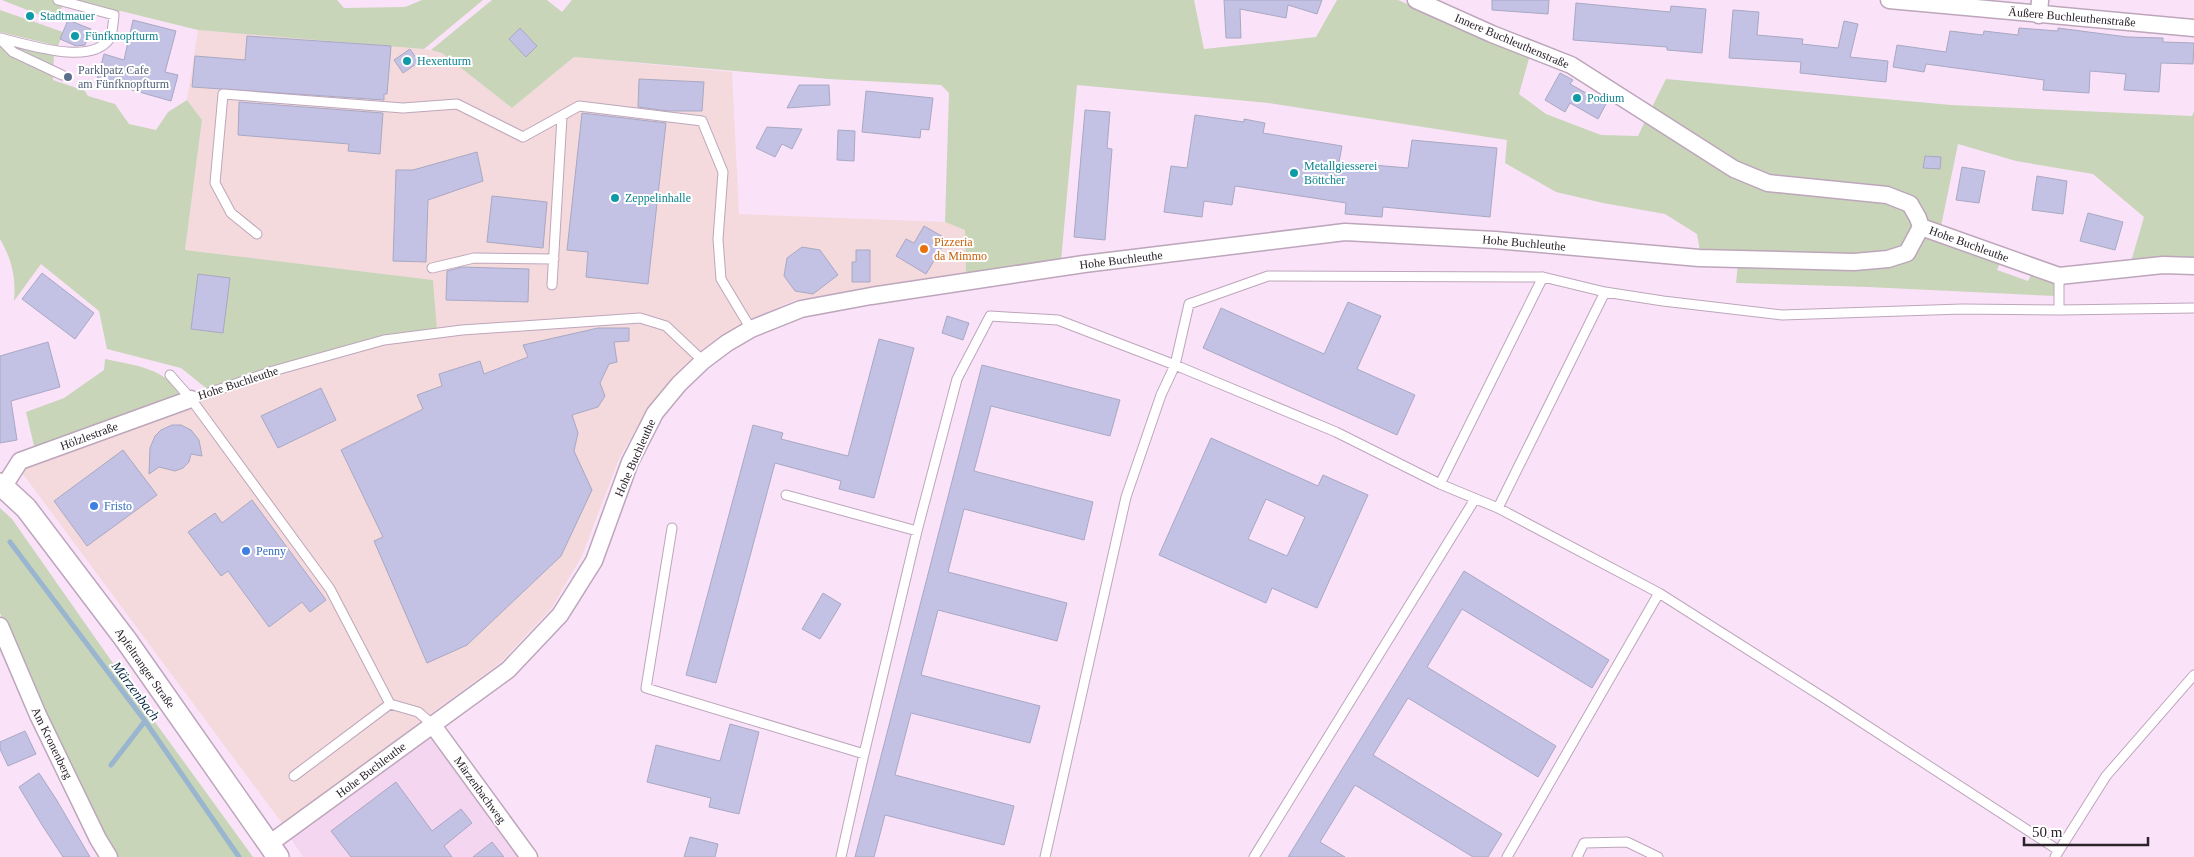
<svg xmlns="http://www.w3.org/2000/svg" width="2194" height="857" font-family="'Times New Roman',serif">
<rect width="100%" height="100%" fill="#fae3f9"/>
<path fill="#f4dadd" d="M198,30l203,16 30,4 11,3 70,55 62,-51 158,15 7,142 206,8 20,7 1,47 -171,24 -49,21 -25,15 -24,17 -25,24 -24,31 -29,51 -37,97 -31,53 -51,54 -67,49 -149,114 -267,-360 174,-64 82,-27 164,-45 -4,-50 -248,-30 17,-130 -15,-20z"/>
<path fill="#f4d6f1" d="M432,733l93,124h-222l-12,-18z"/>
<path fill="#c8d5b9" d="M2,0h51l11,3 -9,18z
M65,0h272l7,8 61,-1 17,-7h61l-59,49 -226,-19 -77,-19 -7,2z
M492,0h55l15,12 10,-12h622l10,49 112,-12 21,-37h61l93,41 39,14 -11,39 27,20 55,21 37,1 8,-17 86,53 157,28 16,9 9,17 -11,22 -17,6 -34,1 -152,-4 -3,-17 -32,-20 -62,-11 -47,-11 -51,-29 2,-23 -238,-37 -192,-18 -16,176 -95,15 -1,-46 -20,-8 4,-129 -8,-8 -112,-6 -255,-22 -62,51 -70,-55 -11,-3z
M0,10l63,22 -5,14 -58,-14z
M0,43l54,11 -1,26 32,11 3,5 27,8 14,20 27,6 12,-18 19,-12 15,20 -17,130 248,30 4,50 -53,5 -178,53 -25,-20 -74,-19 -8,-38 -58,-47 -27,37c2,-24 -2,-41 -14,-62z
M1666,79l285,26 241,11 2,-5v152l-64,2 14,-48 -51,-43 -77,-13 -58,-17 -17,82 -15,-4 -12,-24 -145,-21 -32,-11 -87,-55z
M1925,233l76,27 -4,10 31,11 5,-10 22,7v18l-187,-9 -132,-4 2,-19 146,3z
M105,359c27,6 66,9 76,40l-146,51 -9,-38 38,-14 40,-28z
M0,508l12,11 119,170 122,168h-136l-12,-19 -62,-125 -43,-100z"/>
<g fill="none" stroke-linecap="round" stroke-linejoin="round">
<path stroke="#99b5cf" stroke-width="5" d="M10,542l135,179 94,136
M111,765l34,-44"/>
</g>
<path fill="#c3c1e4" stroke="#a9a8c3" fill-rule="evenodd" d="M1224,0h98l-5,14 -29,-9 -2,13 -46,-9 1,29h-15z
M1492,0h57l-1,14 -56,-4z
M1576,3l94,9 1,-6 35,3 -4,44 -35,-3v-3l-94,-7z
M1733,10l26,2 -2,23 46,4 -1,5 36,4 6,-27 14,3 -8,33 38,4 -2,21 -86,-9 1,-11 -72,-4z
M68,20l23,9 -6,16 -9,1 -16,-7z
M133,20l43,11 -11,41 13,3 -7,26 -74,-21 7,-26 20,6z
M520,28l17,18 -11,11 -17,-18z
M2019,28l39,3v-3l69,9 36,1v4l31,1 -1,21 -32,-1 -2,29 -35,-2 2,-16 -36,-3 -1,22 -46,-3 1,-10 -118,-16 -2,8 -31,-5 4,-22 49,7 4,-21 33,4 1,-4 34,4z
M247,36l144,10 -4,48h-3v6l-192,-13 3,-31 50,4z
M410,49l9,13 -16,11 -9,-13z
M1560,73l13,7 -3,4 36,20 -8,15 -28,-16 -5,9 -20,-12z
M639,79l65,3 -2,29h-34l-30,-4z
M799,85h30l1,20 -43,3z
M866,91l67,7 -4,32 -8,-1 -1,9 -58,-6z
M239,102l144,11 -3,41 -32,-3 1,-7 -111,-9z
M1085,110l25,2 -3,36 5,1 -7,91 -31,-3z
M582,113l84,10 -18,161 -62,-7 2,-25 -21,-2z
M1195,115l49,7v-3l21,4 -2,10 79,13 -3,16 69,6 4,-28 85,8 -7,69 -107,-10 -1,10 -37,-3 1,-11 -111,-17 -3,19 -28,-4 -2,16 -38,-5 7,-46 16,2z
M767,127l35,2 -10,20 -10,-5 -7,13 -19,-9z
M838,130l17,1 -1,30 -17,-1z
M477,152l6,29 -55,19 -2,62 -33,-1 3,-91h17z
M1925,156l16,1 -1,12 -17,-1z
M1962,167l23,4 -6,32 -23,-3z
M2037,176l30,5 -4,33 -31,-4z
M492,196l55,6 -4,46 -56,-6z
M2088,213l35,9 -8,28 -35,-9z
M924,226l23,13 -21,35 -30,-18 10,-17 8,4z
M802,247l18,3 18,25 -25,19 -18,-3 -11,-15 3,-18z
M856,250h14v32h-18v-20h4z
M462,267l67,2 -1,33 -82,-2 1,-29z
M42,273l52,40 -19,26 -53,-40z
M198,274l32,4 -7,55 -32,-4z
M1348,302l33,14 -24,53 58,26 -18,40 -194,-87 18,-40 103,46z
M947,316l22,7 -6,17 -21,-7z
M598,328h31v13l-15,1 3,20 -8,2 -9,19 5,13 -7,11 -26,8 6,18 -4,18 18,39 -31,66 -94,89 -40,18 -53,-122 9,-4 -42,-87 82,-41 -6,-14 25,-9 -3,-12 41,-13 4,13 44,-17 -5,-12z
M879,339l35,9 -40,150 -35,-9 2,-8 -66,-18 -59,220 -30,-8 67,-250 30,8 -2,6 67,17z
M48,342l12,45 -49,14 6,39 -17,3v-87z
M982,365l138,35 -10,36 -119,-30 -17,65 119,31 -9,38 -120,-31 -16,63 119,31 -10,38 -119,-31 -17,65 119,31 -10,37 -119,-30 -16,62 119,31 -10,39 -119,-30 -11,42h-19z
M321,388l15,32 -58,28 -17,-32z
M172,425h9l10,5 8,10 3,16 -11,-2 -2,8 -6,6 -8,3 -16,-4 -10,7 1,-26 5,-12 6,-6z
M1211,438l107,48 5,-11 45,20 -51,113 -45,-20 -6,15 -107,-48zM1266,499l39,18 -18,39 -39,-17z
M123,450l34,45 -70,51 -33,-45z
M252,500l74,100 -16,12 -8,-10 -33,25 -41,-56 -7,5 -33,-44 27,-19 7,10z
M1464,571l145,89 -17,28 -130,-79 -35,58 129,79 -18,31 -130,-79 -35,57 129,79 -14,23h-15l-118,-72 -35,57 25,15h-57z
M823,593l18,11 -21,35 -18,-10z
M730,724l29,8 -20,82 -30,-7 2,-9 -64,-16 9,-37 64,16z
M25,731l11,23 -28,12 -8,-17v-7z
M39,773l17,26 34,58h-27l-21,-32 -23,-38z
M396,782l36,49 29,-22 11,14 -28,23 8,11h-101l-20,-26z
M690,837l28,7 -3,13h-31z
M492,842l12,15h-31z"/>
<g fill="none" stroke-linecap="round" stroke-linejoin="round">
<defs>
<path id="service" d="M0,38c27,6 91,29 110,0 3,-6 3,-16 4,-23l-56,-15
M0,39l13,13 49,23
M257,234l-26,-21 -16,-30 8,-89 180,14 54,-4 66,33 56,-31 123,15 21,51 -5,67 3,40 30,50
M432,268l42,-10 80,1
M2059,276v34
M552,285l10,-168
M170,375l21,24 139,190 60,115 28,8 14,12
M191,399l82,-28 111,-31 78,-10 178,-12 26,8 37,35
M1440,484l103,-207
M786,495l131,36
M1498,508l107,-216
M672,528l-26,160 218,66
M294,776l96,-72
M841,857l23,-103 53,-223 40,-152 33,-63 68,4 117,45 161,67 104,52 58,24 161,85 170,108 229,149
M1045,857l81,-360 35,-102 14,-30 14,-61 79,-28 275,1 62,15 58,9 119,14 180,-6 97,1 135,-2
M1254,857l221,-358
M1507,857l152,-264
M1577,857l7,-14 43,-1 31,15
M2055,857l51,-81 88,-101"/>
<path id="minor" d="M1416,0l76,34 79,31 163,104 34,14 119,12 23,9 8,14 3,9
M1889,0l305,28
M2039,15l1,-15
M1921,227l138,49 104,-11 31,1
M4,486l16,-25 171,-62
M0,626l38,89 60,124 11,18
M432,724l97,133
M269,844l239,-174 52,-55 34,-54 36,-99 25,-49 24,-29 24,-23 24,-18 24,-14 50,-20 70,-13 213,-32 261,-32 150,8 204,18 155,4 34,-3 19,-6 14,-26"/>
<path id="tertiary" d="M0,484l26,24 100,132 152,217"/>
</defs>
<use href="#service" stroke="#bda6bb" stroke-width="11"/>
<use href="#minor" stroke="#bda6bb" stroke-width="19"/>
<use href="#tertiary" stroke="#bda6bb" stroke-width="24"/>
<use href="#service" stroke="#fff" stroke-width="9"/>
<use href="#minor" stroke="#fff" stroke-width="16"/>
<use href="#tertiary" stroke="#fff" stroke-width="21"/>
</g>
<g fill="#0f9aa8" stroke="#fff" stroke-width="2">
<circle cx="30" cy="16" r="5"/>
<circle cx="75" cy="36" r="5"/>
<circle cx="407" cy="61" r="5"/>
<circle cx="1577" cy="98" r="5"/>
<circle cx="1294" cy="173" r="5"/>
<circle cx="615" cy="198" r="5"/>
</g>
<circle fill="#5c6f8a" stroke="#fff" stroke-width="2" cx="68" cy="77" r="5"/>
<circle fill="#e8710a" stroke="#fff" stroke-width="2" cx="924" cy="249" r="5"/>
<g fill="#3f7fe0" stroke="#fff" stroke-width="2">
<circle cx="94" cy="506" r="5"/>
<circle cx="246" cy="551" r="5"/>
</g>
<g text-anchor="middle" stroke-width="4" stroke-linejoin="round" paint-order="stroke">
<g font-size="12" fill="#0d838f" stroke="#fff" text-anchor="start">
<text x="40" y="20">Stadtmauer</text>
<text x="85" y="40">Fünfknopfturm</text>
<text x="417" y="65">Hexenturm</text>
<text x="1587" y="102">Podium</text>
<text x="1304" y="170">Metallgiesserei<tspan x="1304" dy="14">Böttcher</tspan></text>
<text x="625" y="202">Zeppelinhalle</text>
</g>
<g font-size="12" fill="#2b222a" stroke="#fff">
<text transform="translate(2072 17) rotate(5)" y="4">Äußere Buchleuthenstraße</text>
<text transform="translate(1512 41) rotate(23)" y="4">Innere Buchleuthenstraße</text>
<text transform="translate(1524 243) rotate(5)" y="4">Hohe Buchleuthe</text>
<text transform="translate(1969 244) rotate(20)" y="4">Hohe Buchleuthe</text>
<text transform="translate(1121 260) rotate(-7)" y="4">Hohe Buchleuthe</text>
<text transform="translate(238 383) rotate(-18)" y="4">Hohe Buchleuthe</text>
<text transform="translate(89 436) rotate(-20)" y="4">Hölzlestraße</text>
<text transform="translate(635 458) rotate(-66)" y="4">Hohe Buchleuthe</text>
<text transform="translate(145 668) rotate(55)" y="4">Apfeltranger Straße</text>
<text transform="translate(52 743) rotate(64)" y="4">Am Kronenberg</text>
<text transform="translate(371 770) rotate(-37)" y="4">Hohe Buchleuthe</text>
<text transform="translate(480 790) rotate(54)" y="4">Märzenbachweg</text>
</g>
<g font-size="12" fill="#4e5e75" stroke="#fff" text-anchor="start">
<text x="78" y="74">Parklpatz Cafe<tspan x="78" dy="14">am Fünfknopfturm</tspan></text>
</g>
<g font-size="12" fill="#c56008" stroke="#fff" text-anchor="start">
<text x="934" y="246">Pizzeria<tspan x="934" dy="14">da Mimmo</tspan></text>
</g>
<g font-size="12" fill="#366cbe" stroke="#fff" text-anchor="start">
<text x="104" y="510">Fristo</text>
<text x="256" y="555">Penny</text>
</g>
<g font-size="14" font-style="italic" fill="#0a2c47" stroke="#fff">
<text transform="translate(136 691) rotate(53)" y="5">Märzenbach</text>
</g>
</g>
<path d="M2024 837v8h124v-8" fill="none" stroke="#2b222a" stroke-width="2.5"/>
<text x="2032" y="837" font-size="15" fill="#2b222a" stroke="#ffffff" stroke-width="4" paint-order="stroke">50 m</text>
</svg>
